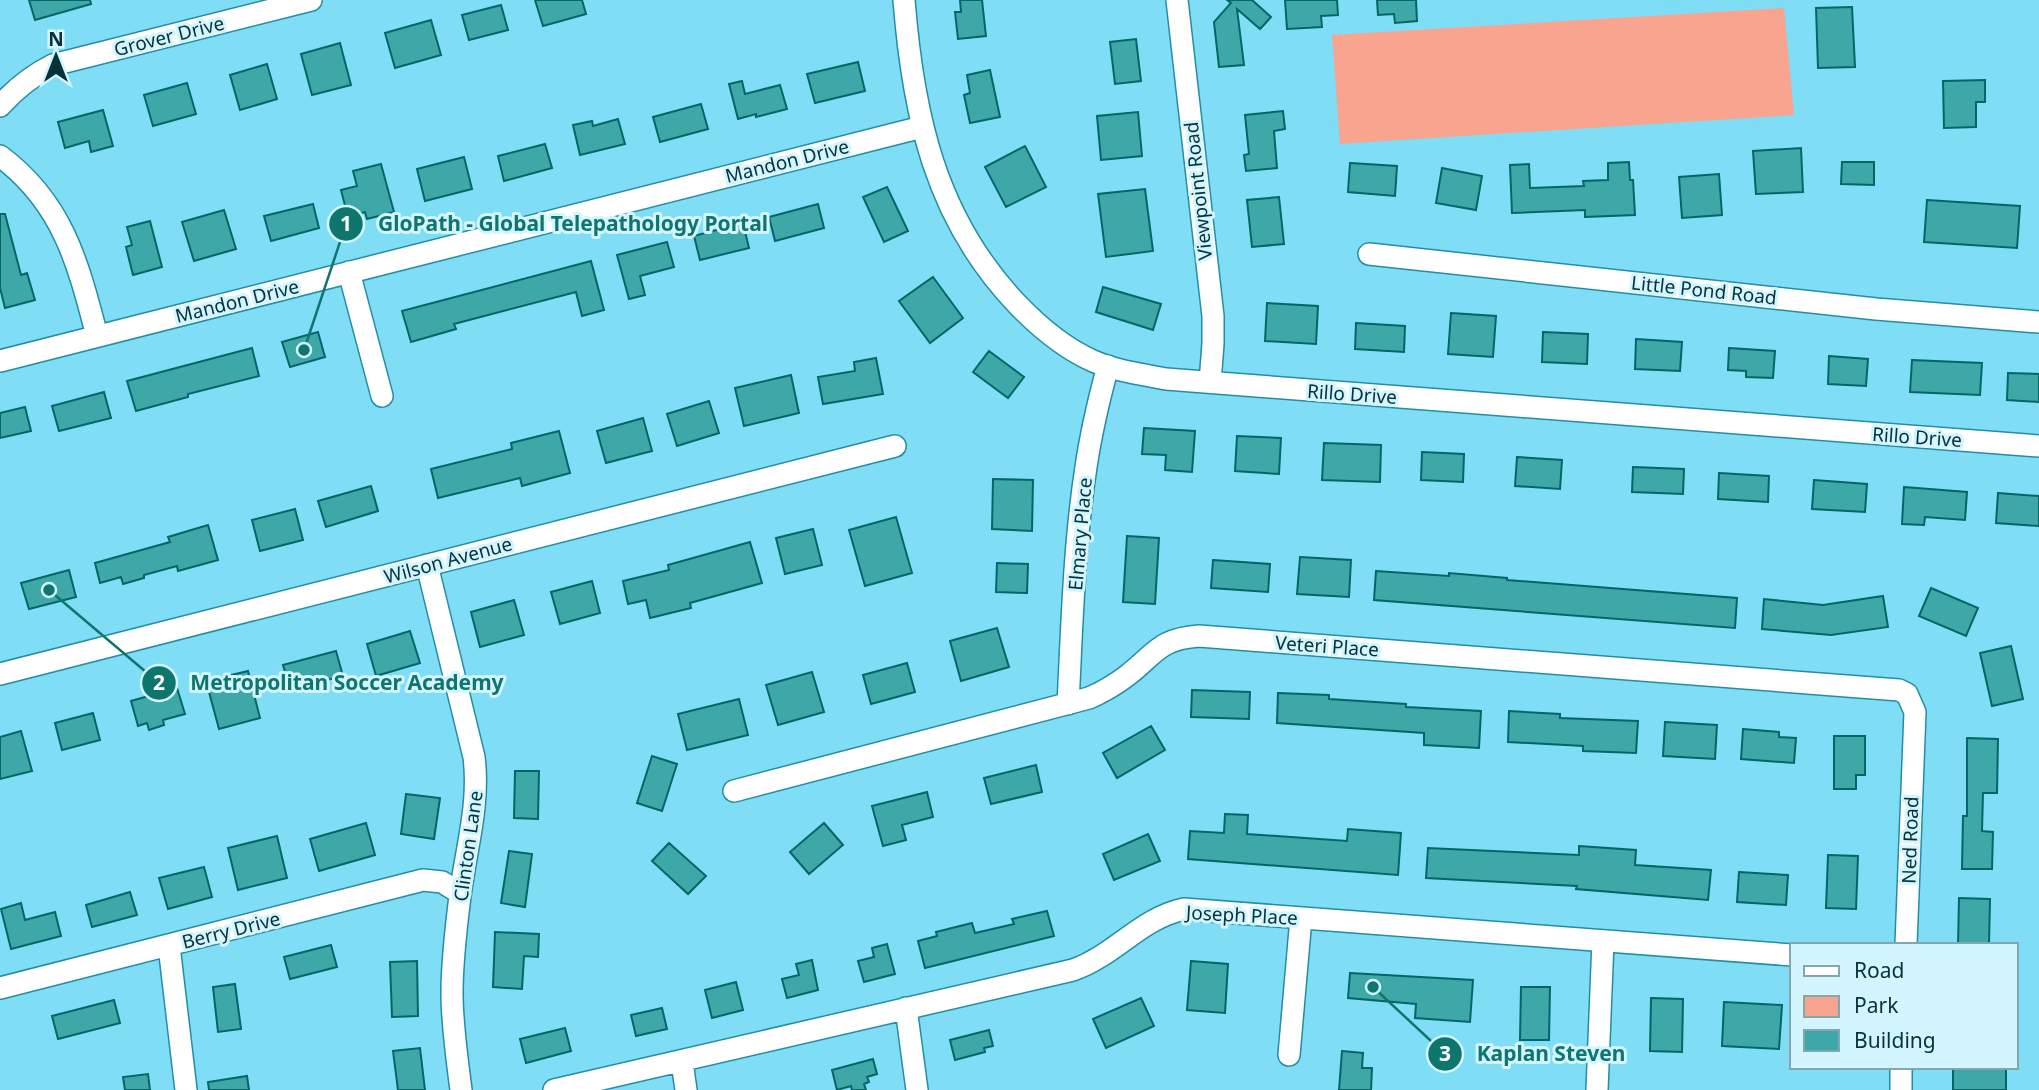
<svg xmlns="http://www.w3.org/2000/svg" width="2039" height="1090" font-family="'Noto Sans',sans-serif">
<rect width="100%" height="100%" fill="#7fdef5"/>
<path fill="#f9a48e" d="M1784,8l10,107 -454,29 -8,-109z"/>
<path fill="#3ea8a9" stroke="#086566" stroke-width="2" d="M29,0h61l1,4 -56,16z
M535,0h47l4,14 -43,12z
M960,0h22l4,36 -28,3 -3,-27h6z
M1227,0h25l19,17 -11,12 -23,-20 7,56 -25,2 -5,-45 17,-19z
M1285,0h52l1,15 -17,1 1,11 -35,2z
M1377,0h39l1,21 -22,2 -1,-9 -16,1z
M501,5l7,25 -39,10 -7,-25z
M1852,7l3,60 -37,1 -2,-60z
M431,20l10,35 -46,13 -10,-35z
M1136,39l5,42 -26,3 -5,-42z
M340,43l11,42 -39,10 -11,-41z
M858,62l7,29 -50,12 -8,-29z
M267,64l10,35 -37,11 -10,-35z
M990,70l10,47 -30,6 -6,-28 6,-2 -3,-18z
M1985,80v22h-9v25l-32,1 -1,-47z
M742,81l3,13 35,-9 7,24 -31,8v-3l-18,5 -9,-35z
M187,83l9,31 -43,12 -9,-31z
M701,104l7,25 -48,13 -7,-25z
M103,110l10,36 -22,6 -2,-11 -24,7 -7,-26z
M1283,111l2,18 -11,2 3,37 -31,3 -2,-16 5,-1 -4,-39z
M1138,112l4,44 -41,4 -4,-44z
M618,119l7,25 -45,11 -7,-30 19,-4 1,5z
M545,144l7,24 -48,13 -6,-25z
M1025,146l21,41 -40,20 -21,-40z
M1801,148l2,44 -47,2 -3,-43z
M464,157l8,32 -47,12 -8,-32z
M1629,162l1,18h3l2,35 -50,2v-7l-73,3 -2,-48 19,-1 1,24 54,-2 -1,-5 25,-1v-17z
M1842,162h32v23l-33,-1z
M1350,163l47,3 -2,30 -47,-4z
M381,164l13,48 -27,7 -2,-7 -17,5 -7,-27 16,-4 -4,-15z
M1442,168l40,8 -6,34 -40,-7z
M1719,174l3,41 -40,3 -3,-41z
M887,187l21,44 -24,11 -21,-45z
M1145,189l8,62 -47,6 -8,-63z
M1279,197l5,47 -32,3 -5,-47z
M1927,200l93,6 -3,42 -93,-6z
M313,204l6,24 -48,13 -7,-25z
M818,204l6,24 -49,13 -6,-24z
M224,210l12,39 -42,12 -12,-39z
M0,214h5l16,61 6,-2 8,27 -30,8 -5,-20z
M150,221l12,46 -29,8 -7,-28 6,-2 -5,-18z
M743,223l6,25 -49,12 -6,-24z
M667,242l7,25 -34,9 5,19 -16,4 -12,-44z
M591,261l13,49 -22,6 -6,-24 -122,32 2,5 -45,13 -9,-31z
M933,277l30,41 -33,25 -31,-42z
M1103,287l58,17 -8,26 -57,-18z
M1267,303l51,3 -2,38 -51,-3z
M1451,313l45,3 -3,41 -45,-3z
M1356,323l49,3 -1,26 -49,-3z
M318,332l7,25 -35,10 -8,-25z
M1543,332l45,2 -1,30 -45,-2z
M1636,339l46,3 -2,29 -45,-2z
M252,348l7,28 -71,18v3l-52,14 -9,-30z
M1729,348l46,3 -2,27 -27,-1v-6l-18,-1z
M989,351l35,26 -16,21 -35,-26z
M1829,356l39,3 -2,27 -38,-2z
M876,358l7,36 -60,10 -5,-27 37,-6 -1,-9z
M1912,360l70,3 -2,32 -70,-3z
M2008,373l31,1v28l-32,-2z
M791,375l8,38 -55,13 -9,-38z
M104,392l7,26 -52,13 -7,-25z
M709,401l10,32 -42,13 -10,-32z
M25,407l6,24 -31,7v-25z
M643,418l9,33 -46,12 -9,-32z
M1144,428l51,3 -3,41 -27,-2 1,-15 -24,-1z
M559,431l11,42 -48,13 -2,-8 -82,20 -7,-29 81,-20 -1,-6z
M1237,436l44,2 -2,36 -44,-3z
M1324,443l57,2 -1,37 -58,-2z
M1422,452l42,2 -1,28 -42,-2z
M1517,457l45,3 -2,29 -45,-3z
M1633,467l51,2 -1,25 -51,-2z
M1719,473l50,3 -1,26 -50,-3z
M993,479l40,1 -1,51 -40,-2z
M1814,480l53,4 -2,28 -53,-3z
M371,486l7,25 -52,16 -8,-26z
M1904,487l63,5 -2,28 -40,-3 -1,8 -22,-1z
M1998,493l41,3v30l-43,-3z
M295,509l8,31 -43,11 -8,-31z
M896,517l16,56 -47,13 -16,-56z
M208,525l10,35 -40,11 -1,-5 -33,9v3l-21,6 -2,-7 -21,6 -5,-20 75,-21 -2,-5z
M813,529l9,36 -37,9 -9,-36z
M1127,536l32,2 -4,66 -32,-2z
M750,542l12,41 -72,20 1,5 -41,10 -4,-18 -18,4 -5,-23 46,-11 -1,-5z
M1300,557l51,3 -2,37 -52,-3z
M1213,560l57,4 -2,28 -57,-4z
M997,563l31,1 -1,29 -31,-1z
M69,570l7,27 -47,12 -8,-26z
M1376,571l73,5v-3l58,5v2l230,18 -2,30 -361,-28z
M592,581l8,32 -40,11 -9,-32z
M1931,588l47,20 -12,28 -47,-20z
M1883,596l5,31 -57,8 -69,-6 2,-30 59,6z
M514,600l10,35 -44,12 -9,-35z
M997,628l12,39 -48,14 -11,-40z
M410,631l10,32 -44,13 -9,-32z
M2011,646l12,53 -31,7 -12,-53z
M336,651l7,25 -53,13 -7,-24z
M907,663l8,29 -44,12 -8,-29z
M248,671l12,47 -41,11 -13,-48z
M812,672l12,40 -46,13 -12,-40z
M177,688l8,26 -22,6 1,5 -15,5 -2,-7 -9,3 -7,-25z
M1192,690l58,2 -1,27 -58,-2z
M1278,693l51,2v4l77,5v3l75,4 -2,37 -55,-3v-12l-147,-10z
M739,699l9,36 -61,15 -9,-36z
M1509,711l51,3v4l78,3 -2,32 -53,-2v-5l-75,-4z
M93,713l7,27 -38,10 -7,-27z
M1665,722l52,3 -2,34 -52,-3z
M1151,726l14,24 -48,28 -14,-25z
M1743,729l36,3v5l17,1 -2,25 -53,-4z
M21,731l11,40 -32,8v-42z
M1834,736h31v39h-9v14h-22z
M1967,738l31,1 -1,54h-14l-1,38 11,1 -1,37h-30l1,-53h4z
M652,756l25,8 -15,47 -25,-8z
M1036,765l6,27 -51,12 -7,-26z
M515,771h24l-1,48 -24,-1z
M927,792l6,25 -31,8 4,15 -23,6 -11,-40z
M406,794l34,4 -6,41 -33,-5z
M1225,814l23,1 -1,19 100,7 1,-12 53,4 -3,42 -210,-16 2,-28 34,2z
M366,823l9,32 -56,16 -9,-32z
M824,823l19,22 -34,29 -19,-22z
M1148,834l12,27 -46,19 -11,-26z
M277,836l10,42 -49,12 -10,-42z
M669,843l37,33 -18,18 -36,-33z
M1579,846l57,4 -1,15 76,5 -3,30 -132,-11 1,-3 -151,-8 2,-30 151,7z
M509,851l23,3 -7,53 -24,-4z
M1828,855l30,1 -2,53 -30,-1z
M204,867l8,30 -44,12 -9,-31z
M1739,872l49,3 -2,30 -49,-3z
M130,892l7,23 -45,12 -6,-22z
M1959,898l31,1 -1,46h-31z
M21,903l4,17 30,-8 6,24 -50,13 -10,-40z
M1047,911l7,25 -129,32 -7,-27 19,-5 -1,-4 36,-9 3,10 39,-9 -2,-5z
M495,932l44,2 -1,23 -14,-1 -2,33 -29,-2z
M887,944l8,30 -31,8 -6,-21 16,-4 -2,-9z
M331,945l6,22 -47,12 -6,-22z
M812,960l6,30 -31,8 -5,-19 17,-4 -3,-11z
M417,961l1,55 -26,1 -2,-55z
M1191,961l37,3 -3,49 -38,-3z
M1350,973l123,7 -3,42 -55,-4 1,-14 -68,-6z
M736,982l7,28 -31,8 -7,-28z
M235,984l6,45 -23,3 -5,-45z
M1521,987h29l-1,53h-29z
M1141,998l13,28 -48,22 -13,-29z
M1651,998l32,1 -1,53 -32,-1z
M114,1000l6,23 -62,16 -6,-23z
M1724,1002l58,3 -3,44 -57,-3z
M662,1008l5,21 -31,7 -5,-21z
M565,1028l6,23 -45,12 -6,-24z
M989,1030l4,16 -9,2 1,4 -30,8 -5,-20z
M420,1048l5,42h-27l-5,-39z
M1342,1051l21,2 -1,15h10l-1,22h-32z
M873,1059l4,15 -10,3 2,5 -5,2 2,6h-14l-1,-4 -14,4 -5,-20z
M1953,1067h53v23h-53z
M148,1074l2,16h-25l-2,-13z
M247,1076l2,14h-40l-1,-8z"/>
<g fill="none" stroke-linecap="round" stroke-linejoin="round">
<defs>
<path id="minor" d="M904,0c9,114 31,218 113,304 22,23 47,44 76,57 23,10 48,13 73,18l873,67
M1177,0l36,316v28l-3,38
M0,106c16,-18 31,-30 53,-41l258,-65
M0,156c63,47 78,107 97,180
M1369,254l507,55 163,13
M349,272l33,124
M0,361l922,-234
M427,565l47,192c6,47 -8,92 -14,139 -4,32 -8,64 -8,97 0,32 5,65 9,97
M0,674l895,-228
M1068,704c4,-79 6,-159 18,-237 5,-34 13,-68 22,-101
M734,791l355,-93c14,-6 26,-13 39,-23 28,-22 31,-36 71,-39l700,54 8,4 8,18 -9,233
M169,946l17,144
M0,988l423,-108 19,2 18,11
M906,1008l11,82
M1289,1055l12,-137
M682,1062l4,28
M554,1090l519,-120c44,-16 66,-51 111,-61l608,46
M1597,1090l6,-149
M1901,1090v-23"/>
</defs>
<use href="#minor" stroke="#258da2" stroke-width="24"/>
<use href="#minor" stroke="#fff" stroke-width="21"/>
</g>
<g text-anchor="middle" stroke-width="6" stroke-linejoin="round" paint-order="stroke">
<g font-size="19" fill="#06323b" stroke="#d3f5ff">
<text transform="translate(169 36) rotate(-14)" y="7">Grover Drive</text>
<text transform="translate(787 161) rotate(-14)" y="7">Mandon Drive</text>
<text transform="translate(1198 191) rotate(-96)" y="7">Viewpoint Road</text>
<text transform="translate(1704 290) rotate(6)" y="7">Little Pond Road</text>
<text transform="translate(237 301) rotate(-14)" y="7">Mandon Drive</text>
<text transform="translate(1352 394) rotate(4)" y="7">Rillo Drive</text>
<text transform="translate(1917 437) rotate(4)" y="7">Rillo Drive</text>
<text transform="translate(1080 534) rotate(-85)" y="7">Elmary Place</text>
<text transform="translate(448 560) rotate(-15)" y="7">Wilson Avenue</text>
<text transform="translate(1327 646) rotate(4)" y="7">Veteri Place</text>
<text transform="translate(1910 840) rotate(-88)" y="7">Ned Road</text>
<text transform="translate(468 846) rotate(-82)" y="7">Clinton Lane</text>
<text transform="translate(1242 915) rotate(3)" y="7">Joseph Place</text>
<text transform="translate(231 930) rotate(-14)" y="7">Berry Drive</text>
</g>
</g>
<path fill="none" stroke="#0f766e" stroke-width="2.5" d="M304 350L346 224M49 590L159 683M1373 987L1445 1054"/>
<g fill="#0f766e" stroke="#d3f5ff" stroke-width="2.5">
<circle cx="304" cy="350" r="7"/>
<circle cx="49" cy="590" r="7"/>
<circle cx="1373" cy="987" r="7"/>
<circle cx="346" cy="224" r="18"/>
<circle cx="159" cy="683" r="18"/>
<circle cx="1445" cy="1054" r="18"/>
</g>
<g font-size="21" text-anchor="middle" font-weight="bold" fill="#fff">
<text x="346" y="231">1</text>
<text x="159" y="690">2</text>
<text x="1445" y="1061">3</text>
</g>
<g font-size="21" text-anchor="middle" font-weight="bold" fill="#0f766e" stroke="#d3f5ff" stroke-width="6" stroke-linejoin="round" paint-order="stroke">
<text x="573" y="231">GloPath - Global Telepathology Portal</text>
<text x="347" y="690">Metropolitan Soccer Academy</text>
<text x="1551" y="1061">Kaplan Steven</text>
</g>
<rect x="1790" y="943" width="228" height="126" fill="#d3f5ff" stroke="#81a7b1" stroke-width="2"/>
<rect x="1804" y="966" width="35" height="10" fill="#ffffff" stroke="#81a7b1" stroke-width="2"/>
<text x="1854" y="978" font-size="21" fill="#06323b">Road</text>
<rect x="1804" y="996" width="35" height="21" fill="#f9a48e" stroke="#81a7b1" stroke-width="2"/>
<text x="1854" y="1013" font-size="21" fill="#06323b">Park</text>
<rect x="1804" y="1030" width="35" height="21" fill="#3ea8a9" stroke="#81a7b1" stroke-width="2"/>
<text x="1854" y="1048" font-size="21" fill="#06323b">Building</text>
<g transform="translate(56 56)" stroke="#d3f5ff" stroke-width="5" paint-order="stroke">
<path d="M0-5L12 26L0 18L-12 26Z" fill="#06323b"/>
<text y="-10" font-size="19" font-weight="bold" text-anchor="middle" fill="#06323b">N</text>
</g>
</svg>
